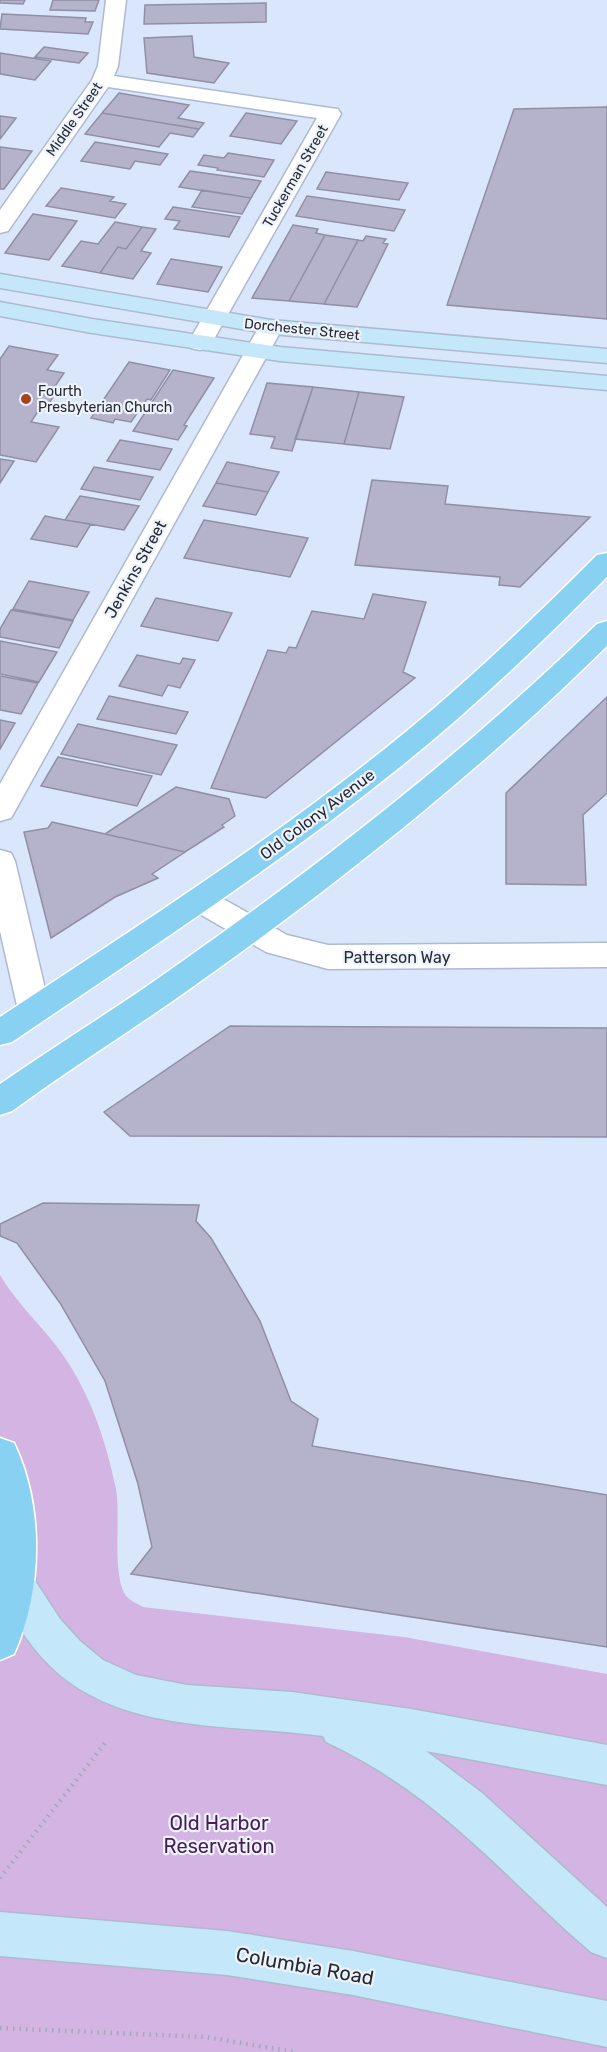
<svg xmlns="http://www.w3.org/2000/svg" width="607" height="2052" font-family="Rubik,sans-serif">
<rect width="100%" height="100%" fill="#d9e6fb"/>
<path fill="#d4b4e2" d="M0,1275c18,31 45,53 65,83 27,40 41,84 51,131 5,25 -5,90 11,108 4,4 11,7 16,10l261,30 203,37v378h-607z"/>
<path fill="#b5b3cb" stroke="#908fa5" stroke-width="1.5" d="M0,0h25l-2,4 -23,-1z
M53,0h46l-4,11 -45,-1z
M266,3v19l-122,2 1,-19z
M2,14l84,4 -1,4h8l-5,12 -88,-5z
M192,36l2,21 35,6 -15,20 -67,-10 -3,-35z
M44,47l44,6 -9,10 -44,-6z
M0,53l51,8 -16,19 -35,-6z
M119,93l70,12 -11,13 26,5 -5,6 -97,-16z
M607,107v212l-160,-14 67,-196z
M102,113l97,16 -6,8 -23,-4 -11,14 -74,-13z
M246,113l51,8 -16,23 -51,-8z
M0,116l16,2 -16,21z
M95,142l73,12 -8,11 -25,-4 -5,8 -49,-8z
M0,147l32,4 -28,38h-4z
M228,153l46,7 -10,17 -47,-7 1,-2 -20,-3 6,-10 20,3z
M190,171l71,10 -10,17 -72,-11z
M326,172l82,11 -9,17 -82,-11z
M61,188l53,9 -4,4 16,3 -11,14 -69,-12z
M202,190l49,8 -9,16 -50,-7z
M307,196l98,14 -11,21 -98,-15z
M173,207l67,10 -11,20 -55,-8 6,-8 -15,-2z
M33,214l44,7 -28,39 -44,-7z
M115,222l27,5 -16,22 -8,-2 -18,26 -38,-7 19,-25 17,3z
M293,225l25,4 -2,4 9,2 -36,66 -37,-3z
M142,227l14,2 -15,22 10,2 -18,26 -33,-6 18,-26 8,2z
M325,235l33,5 -34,64 -35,-3z
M366,236l20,3 -3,4 5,1 -31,63 -33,-3 34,-64 5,1z
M171,259l51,8 -14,25 -51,-8z
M9,346l49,9 -11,15 17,3 -11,16 5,1 -13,19 -5,-1 -9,14 28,5 -23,35 -36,-7v-96z
M129,362l41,8 -19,30 -4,-1 -16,23 -16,-3 -2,4 -22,-5z
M173,370l41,8 -30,47 3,1 -9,14 -45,-9z
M267,383l46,4 -21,64 -21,-3 4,-11 -25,-3z
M313,387l46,5 -15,52 -49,-5z
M359,392l45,5 -14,52 -46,-5z
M120,440l52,9 -12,21 -53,-9z
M0,459l14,2 -14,22z
M227,462l52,10 -11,20 -52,-9z
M94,467l59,10 -13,23 -59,-11z
M372,480l76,6 -3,18 145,13 -70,70 -21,-2 1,-8 -145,-12z
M216,483l52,9 -12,23 -53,-9z
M80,496l59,10 -15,24 -59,-10z
M45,516l20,4 26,4 -14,23 -46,-8z
M204,520l104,18 -18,39 -106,-19z
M29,581l60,11 -16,28 -60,-11z
M373,594l53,8 -23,70 12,6 -149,120 -55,-10 57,-138 18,3 3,-6 7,1 16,-37 52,8z
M156,598l76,15 -14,28 -77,-15z
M11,610l62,11 -14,27 -59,-11v-8z
M0,641l57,11 -18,30 -39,-8z
M137,655l43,9 3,-6 12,2 -15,28 -12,-3 -6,11 -43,-10z
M0,676l38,7 -17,31 -21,-4z
M109,696l79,16 -12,22 -79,-15z
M607,697v96l-24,22 3,70 -80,-1v-91z
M0,720l15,3 -15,26z
M78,724l99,21 -16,30 -100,-21z
M58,757l94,19 -15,30 -96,-20z
M176,787l53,12 6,17 -13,9 2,2 -39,25 -80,-18z
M52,822l53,12 80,18 -33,22 6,4 -43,19 -64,41 -27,-106 24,-4z
M230,1026l377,2v109l-477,-1 -26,-24z
M43,1203l156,2 -3,16 15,17 49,83 31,80 27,18 -6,27 295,49v152l-476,-73 21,-27 -14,-63 -33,-103 -45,-78 -43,-60 -17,-7v-12z"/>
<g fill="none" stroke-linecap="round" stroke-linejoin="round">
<defs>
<path id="minor" d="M106,0h20l-8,66 -4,10 216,32 8,1 3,5 -132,234 -9,2 -9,-2 -3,-5 129,-225 -209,-31 -100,144 -8,2v-23l92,-130 6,-14z
M271,320l9,2 3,5 -268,484 -4,7 -11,3v-37l259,-457 3,-5z
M0,850l11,3 4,8 35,149 -4,9 -12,3 -12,-3 -4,-9 -18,-79z
M200,889l11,3 76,43 41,10 279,-2v24l-279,2 -62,-17 -77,-44 -5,-8 5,-8z"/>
<path id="secondary" d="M0,274l271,46 336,29v14l-336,-29 -271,-46z
M0,302l92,17 188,28 327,29v14l-327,-29 -188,-28 -92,-17z
M14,1565l14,5 32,49 20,22 23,19 33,15 51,10 105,7 119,17 196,36v40l-181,-34 56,42 125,114v51l-16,-6 -24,-21c-80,-74 -140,-142 -241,-189l-3,-6c-104,-14 -227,1 -295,-96 -9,-13 -22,-28 -27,-43 -1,-7 -1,-19 -1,-27z
M0,1912l227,19 126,20 254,50v46l-254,-52 -126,-20 -227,-19z"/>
<path id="primary" d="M607,553v24c-66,66 -133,131 -207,190 -123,99 -257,186 -388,275l-12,3v-28c139,-92 279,-181 408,-287 66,-54 128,-114 189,-175z
M607,621v25c-128,126 -269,238 -416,342 -59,42 -120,80 -179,123l-12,4v-31c56,-39 114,-74 170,-114 151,-106 295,-218 427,-346z
M0,1438l14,5c30,63 29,147 0,211l-14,6z"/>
</defs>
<use href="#minor" stroke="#adbacf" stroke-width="3"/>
<use href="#secondary" stroke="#adbacf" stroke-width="3"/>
<use href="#primary" stroke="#fff" stroke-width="3"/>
<path stroke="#a0aabb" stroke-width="4.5" stroke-dasharray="1.5 5" stroke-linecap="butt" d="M0,1878l105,-135
M0,2028l206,9 88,15"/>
<use href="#minor" fill="#fff" fill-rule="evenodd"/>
<use href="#secondary" fill="#c4e8f9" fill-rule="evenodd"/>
<use href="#primary" fill="#88d1f3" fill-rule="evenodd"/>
</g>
<circle fill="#a94120" stroke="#edf2fb" stroke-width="2" cx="26" cy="399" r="6"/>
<g text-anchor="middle" stroke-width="4.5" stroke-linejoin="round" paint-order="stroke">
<g font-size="14" fill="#262b33" stroke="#edf2fb">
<text transform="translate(74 119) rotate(-55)" y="5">Middle Street</text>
<text transform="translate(295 176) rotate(-60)" y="5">Tuckerman Street</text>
<text transform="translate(302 329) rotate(6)" y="5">Dorchester Street</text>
</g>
<g font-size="14" fill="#262b33" stroke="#edf2fb" text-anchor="start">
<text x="38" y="396">Fourth<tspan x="38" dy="16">Presbyterian Church</tspan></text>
</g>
<g font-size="16" fill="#262b33" stroke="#edf2fb">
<text transform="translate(135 569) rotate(-61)" y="6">Jenkins Street</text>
<text transform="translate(317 814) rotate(-37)" y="6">Old Colony Avenue</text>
<text x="397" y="963">Patterson Way</text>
</g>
<g font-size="20" fill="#471d57" stroke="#edf2fb">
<text x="219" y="1830">Old Harbor<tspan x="219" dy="23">Reservation</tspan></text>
</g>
<g font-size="20" fill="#262b33" stroke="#edf2fb">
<text transform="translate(305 1966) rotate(10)" y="7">Columbia Road</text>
</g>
</g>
</svg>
